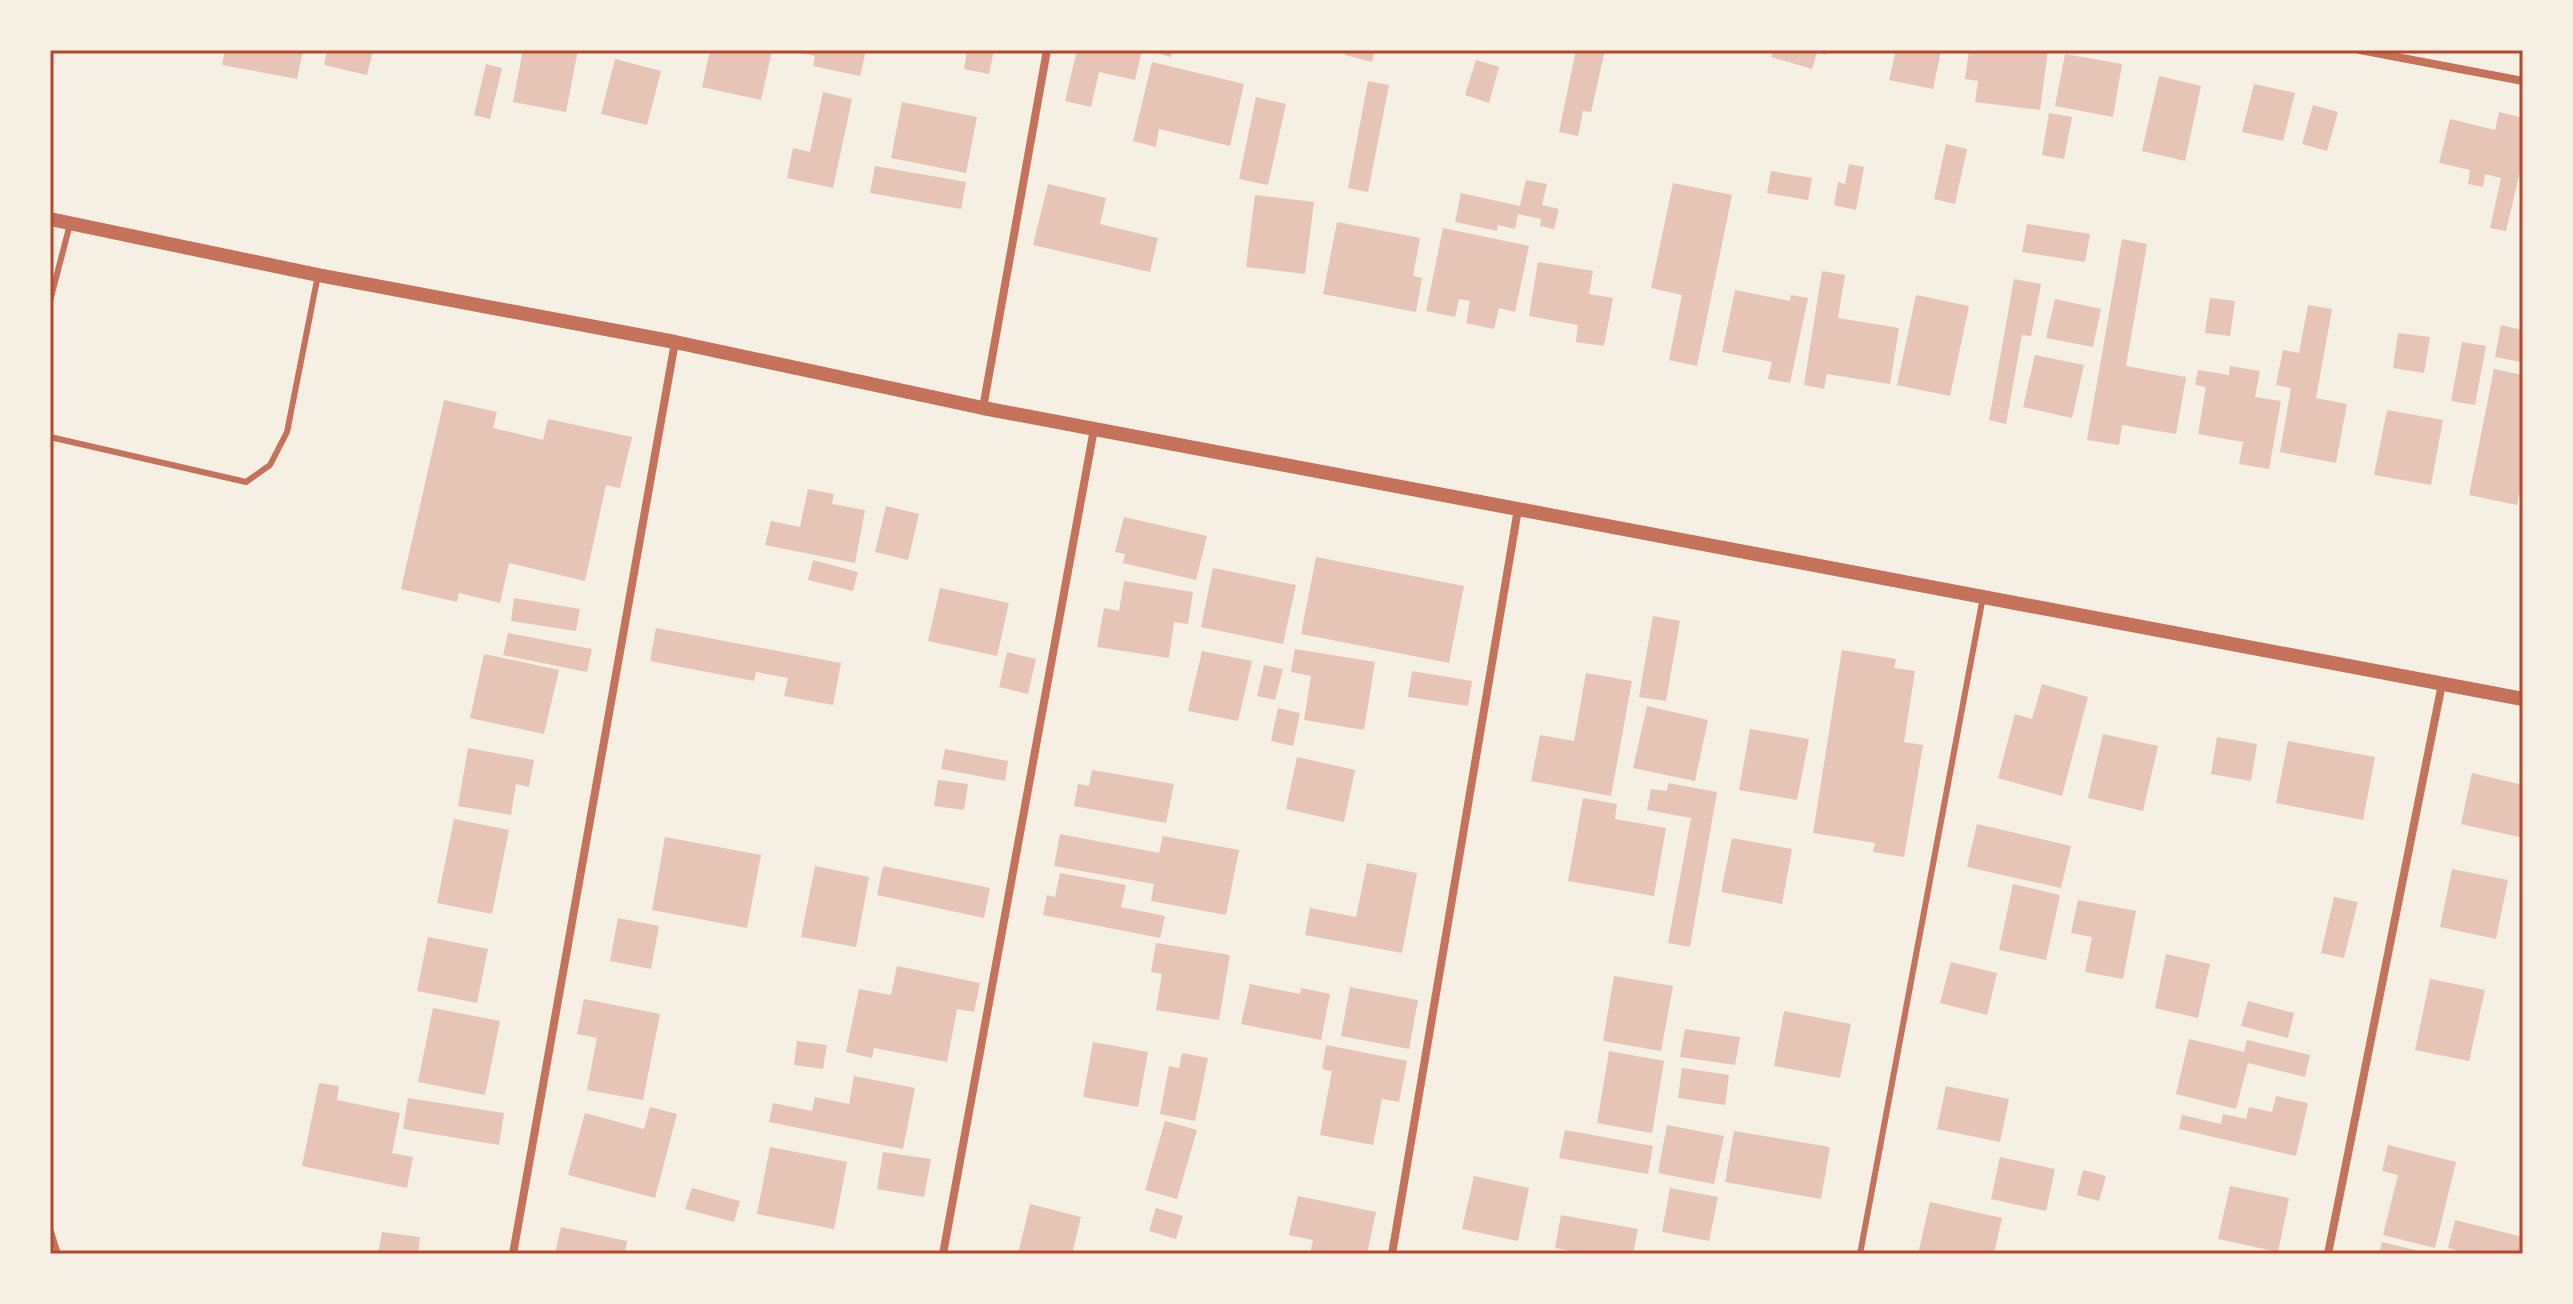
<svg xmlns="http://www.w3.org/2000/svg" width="2573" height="1304" font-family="'Crimson Pro',serif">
<rect width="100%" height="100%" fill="#f6efe4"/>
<path fill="#e6c5b7" d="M225,50h78l-6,29 -75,-14z
M327,50h46l-6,25 -43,-10z
M523,50h55l-12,62 -53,-10z
M710,50l62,1 -11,49 -59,-13z
M804,50h62l-6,26 -47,-10 2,-10 -12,-3z
M967,50h27l-5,24 -25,-5z
M1077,50h65l-7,30 -36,-8 -8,35 -26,-6z
M1146,50h27l-2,7z
M1347,50h28l-3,12 -27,-7z
M1576,50h29l-14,62 -8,-1 -5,25 -19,-4z
M1773,50h55l-2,5 -9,-3 -5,17 -41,-12z
M1896,50h45l-8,39 -44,-9z
M1969,50h79l-8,60 -65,-8 3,-21 -13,-2z
M2065,54l57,10 -9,53 -58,-11z
M615,59l46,12 -14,54 -46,-11z
M1476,60l23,7 -10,36 -24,-8z
M1152,62l92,22 -14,62 -71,-17 -3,18 -23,-6z
M486,64l16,4 -12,51 -16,-4z
M2159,76l42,10 -16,75 -43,-10z
M1368,81l21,4 -21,107 -20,-4z
M2254,84l41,9 -12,48 -41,-9z
M823,92l29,7 -19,89 -46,-10 6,-30 17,4z
M1256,97l30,7 -18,81 -29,-6z
M902,102l75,15 -11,56 -75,-15z
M2313,105l25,7 -11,39 -25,-7z
M2499,112l24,6v41l-17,72 -16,-3 11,-50 -16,-4 -2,13 -15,-3 2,-14 -31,-7 11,-44 45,11z
M2049,113l23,4 -8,42 -22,-4z
M1946,144l21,5 -12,55 -21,-5z
M1849,164l15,3 -8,43 -22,-5 4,-23 7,2z
M875,166l91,16 -5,27 -91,-16z
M1771,171l41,7 -4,22 -41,-7z
M1526,180l21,4 -5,21 17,4 -5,20 -14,-3 1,-7 -23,-5 -3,15 -17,-4 -1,6 -42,-9 6,-29 59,13z
M1673,183l59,12 -35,171 -28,-6 13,-65 -31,-7z
M1048,184l58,14 -6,26 58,14 -8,34 -117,-27z
M1255,195l59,7 -9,72 -59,-7z
M1337,222l83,16 -7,38 9,2 -6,34 -93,-18z
M2027,224l63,10 -5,28 -63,-10z
M1443,228l86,18 -14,66 -16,-4 -5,21 -28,-6 4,-22 -11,-2 -4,18 -29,-6z
M2122,239l25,5 -21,122 60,11 -10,57 -54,-9 -3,20 -32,-5z
M1538,262l55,9 -4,23 24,4 -9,48 -28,-4 2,-17 -49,-9z
M1822,271l23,4 -7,43 61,10 -9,56 -63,-10 -3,15 -20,-4z
M2014,279l27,5 -10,52 -9,-1 -16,89 -17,-4z
M1735,290l55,11 1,-6 17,3 -18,85 -22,-4 4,-17 -50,-10z
M1916,295l53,11 -19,90 -53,-11z
M2210,298l25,3 -5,35 -25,-3z
M2055,299l46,10 -8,38 -47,-9z
M2308,305l24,4 -16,89 31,6 -11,59 -56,-11 11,-64 -15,-3 7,-35 16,3z
M2501,325l22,5 -2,32 -26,-5z
M2398,333l32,4 -6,36 -31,-5z
M2462,342l24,4 -11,59 -24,-4z
M2035,355l49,10 -12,53 -49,-11z
M2230,366l30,5 -5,26 26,4 -12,68 -30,-5 4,-22 -45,-8 8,-47 -11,-2 3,-15 31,5z
M2494,369l29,6v102l-6,28 -48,-10z
M444,400l53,12 -4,16 50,12 5,-21 84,18 -12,51 -14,-3 -21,96 -76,-18 -9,40 -41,-10 -2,9 -56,-13z
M2387,410l56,10 -12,65 -57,-10z
M808,489l26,5 -2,10 33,6 -10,53 -90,-18 6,-24 29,6z
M886,506l33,8 -11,46 -33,-8z
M1124,517l83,19 -11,44 -73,-17 2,-9 -10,-2z
M1316,557l148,29 -15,77 -148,-29z
M813,560l45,12 -5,19 -45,-11z
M1213,568l83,17 -13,59 -82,-17z
M1124,581l69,11 -5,32 -14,-2 -5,36 -72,-11 7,-39 15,3z
M940,588l69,15 -12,53 -69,-15z
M514,598l66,11 -4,22 -65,-10z
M1653,616l27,5 -14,80 -27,-4z
M656,628l185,35 -8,42 -49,-9 4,-18 -32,-6 -2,9 -104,-20z
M508,633l84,16 -5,23 -84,-17z
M1295,649l80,13 -11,68 -60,-10 7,-44 -20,-4z
M1842,650l54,9 -2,9 21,3 -11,71 19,3 -19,112 -31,-5 2,-9 -62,-10z
M1202,651l50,10 -14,60 -50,-10z
M1007,652l29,7 -8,35 -29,-7z
M484,654l75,16 -15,64 -74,-16z
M1264,665l19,4 -8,31 -18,-4z
M1412,671l60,10 -4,25 -60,-9z
M1586,673l46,8 -21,115 -80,-15 9,-46 34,6z
M2042,684l46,13 -26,99 -64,-18 17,-64 17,5z
M1647,706l61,14 -13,61 -62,-13z
M1278,708l22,5 -7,33 -22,-5z
M1750,729l59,10 -12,61 -58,-10z
M2103,734l55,12 -15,65 -55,-13z
M2217,737l40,7 -6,37 -40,-7z
M2288,741l87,16 -12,63 -87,-17z
M468,748l66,12 -5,27 -13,-3 -5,31 -53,-9z
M945,749l63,12 -3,20 -64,-12z
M1297,757l58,13 -11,52 -58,-13z
M1092,770l82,14 -8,39 -92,-17 4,-22 11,2z
M2472,773l51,12v53l-62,-14z
M938,780l30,4 -4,26 -30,-4z
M1668,783l49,9 -27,155 -22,-4 23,-125 -44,-8 4,-21 16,2z
M1583,798l34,6 -2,15 51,9 -12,68 -86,-15z
M454,819l55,11 -17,84 -55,-11z
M1977,824l94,22 -10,42 -94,-21z
M1060,834l99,19 4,-17 76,14 -13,65 -75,-14 3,-17 -100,-18z
M665,837l96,18 -14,73 -95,-18z
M1732,838l60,11 -10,55 -61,-12z
M1367,863l50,10 -15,80 -97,-18 5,-27 46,9z
M815,866l54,11 -13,70 -55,-10z
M883,866l107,22 -6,30 -107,-23z
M2452,869l56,11 -12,59 -56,-12z
M1060,873l66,12 -5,22 44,9 -5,22 -117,-23 4,-20 8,2z
M2013,884l47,11 -14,65 -47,-10z
M2334,897l24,5 -14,56 -23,-5z
M2078,900l58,11 -13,68 -38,-7 7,-35 -21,-4z
M618,918l41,8 -8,43 -41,-8z
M428,937l60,12 -11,54 -60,-12z
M1156,943l74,12 -11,65 -63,-10 6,-36 -11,-2z
M2166,954l44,10 -12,54 -43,-10z
M1951,962l46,11 -10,42 -47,-12z
M897,966l83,17 -6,29 -17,-3 -10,53 -73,-14 -2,10 -26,-6 13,-63 32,6z
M1614,976l59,10 -12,65 -58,-10z
M2430,979l55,11 -16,71 -54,-11z
M1250,984l50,10 1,-6 29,6 -9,46 -80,-16z
M1350,987l68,13 -9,49 -68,-13z
M584,999l76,15 -17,86 -56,-10 10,-52 -20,-4z
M2248,1001l46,12 -6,25 -47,-12z
M433,1008l67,13 -15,74 -67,-13z
M1784,1011l67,13 -11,54 -66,-12z
M1685,1029l55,8 -5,28 -55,-8z
M2189,1039l55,13 3,-12 63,15 -5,22 -57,-14 -12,46 -60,-15z
M797,1041l30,4 -4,24 -29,-4z
M1093,1042l55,10 -10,55 -55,-10z
M1326,1045l81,16 -8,41 -17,-3 -9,46 -53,-10 12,-64 -10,-2z
M1609,1051l55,10 -12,72 -55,-10z
M1182,1053l26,5 -13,63 -35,-7 9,-48 10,2z
M1682,1068l47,7 -4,30 -47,-7z
M854,1076l61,12 -12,61 -134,-27 4,-19 39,8 3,-14 34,7z
M319,1083l20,3 -2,14 63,13 -8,40 21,4 -6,31 -105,-22z
M1946,1086l63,13 -9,43 -63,-13z
M2276,1096l32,7 -12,53 -117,-27 3,-14 39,9 2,-10 23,5 3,-12 23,5z
M408,1098l96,15 -5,32 -96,-16z
M650,1107l27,7 -22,84 -87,-23 17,-62 59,16z
M1165,1121l32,9 -20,69 -32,-9z
M1667,1125l57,11 -10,48 -56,-11z
M1565,1130l88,16 -5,28 -89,-16z
M1734,1131l96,16 -9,52 -96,-17z
M2388,1145l68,17 -21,86 -52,-13 15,-60 -16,-4z
M770,1147l77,15 -13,67 -77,-15z
M883,1152l48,7 -7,38 -47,-8z
M2000,1157l55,12 -9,42 -55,-12z
M2083,1170l23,6 -7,25 -22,-6z
M1474,1176l55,12 -11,53 -56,-12z
M2230,1186l59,12 -11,54 -60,-13z
M692,1188l48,13 -6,21 -49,-13z
M1670,1188l48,9 -9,44 -47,-9z
M1298,1196l78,16 -9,42h-57l3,-14 -24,-5z
M1930,1202l72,16 -8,36h-76z
M1030,1204l51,13 -9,37h-54z
M1156,1208l27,8 -7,23 -27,-8z
M1561,1215l77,14 -5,25h-45l-33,-6z
M2455,1220l68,17v17h-52l-23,-6z
M561,1227l66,14 -2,13h-70z
M382,1232l38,5 -2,17h-40z
M2382,1242l46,11v1h-49z"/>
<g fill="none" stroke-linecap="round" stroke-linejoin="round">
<path stroke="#c5725c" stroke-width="6" d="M50,301l20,-77
M50,437l196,45 24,-17 17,-33 31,-157
M50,1229l8,25
M1860,1254l123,-657"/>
<path stroke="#c5725c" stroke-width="8" d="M2360,50l163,31
M983,408l64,-358
M513,1254l162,-912
M943,1254l151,-825
M1392,1254l126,-745
M2328,1254l114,-570"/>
<path stroke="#c5725c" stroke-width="14" d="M50,219l268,56 357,67 308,66 1540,291"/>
</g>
<rect width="2573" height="1304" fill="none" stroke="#f6efe4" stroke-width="104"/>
<rect x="52" y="52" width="2469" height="1200" fill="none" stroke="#b5482f" stroke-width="3"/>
</svg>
